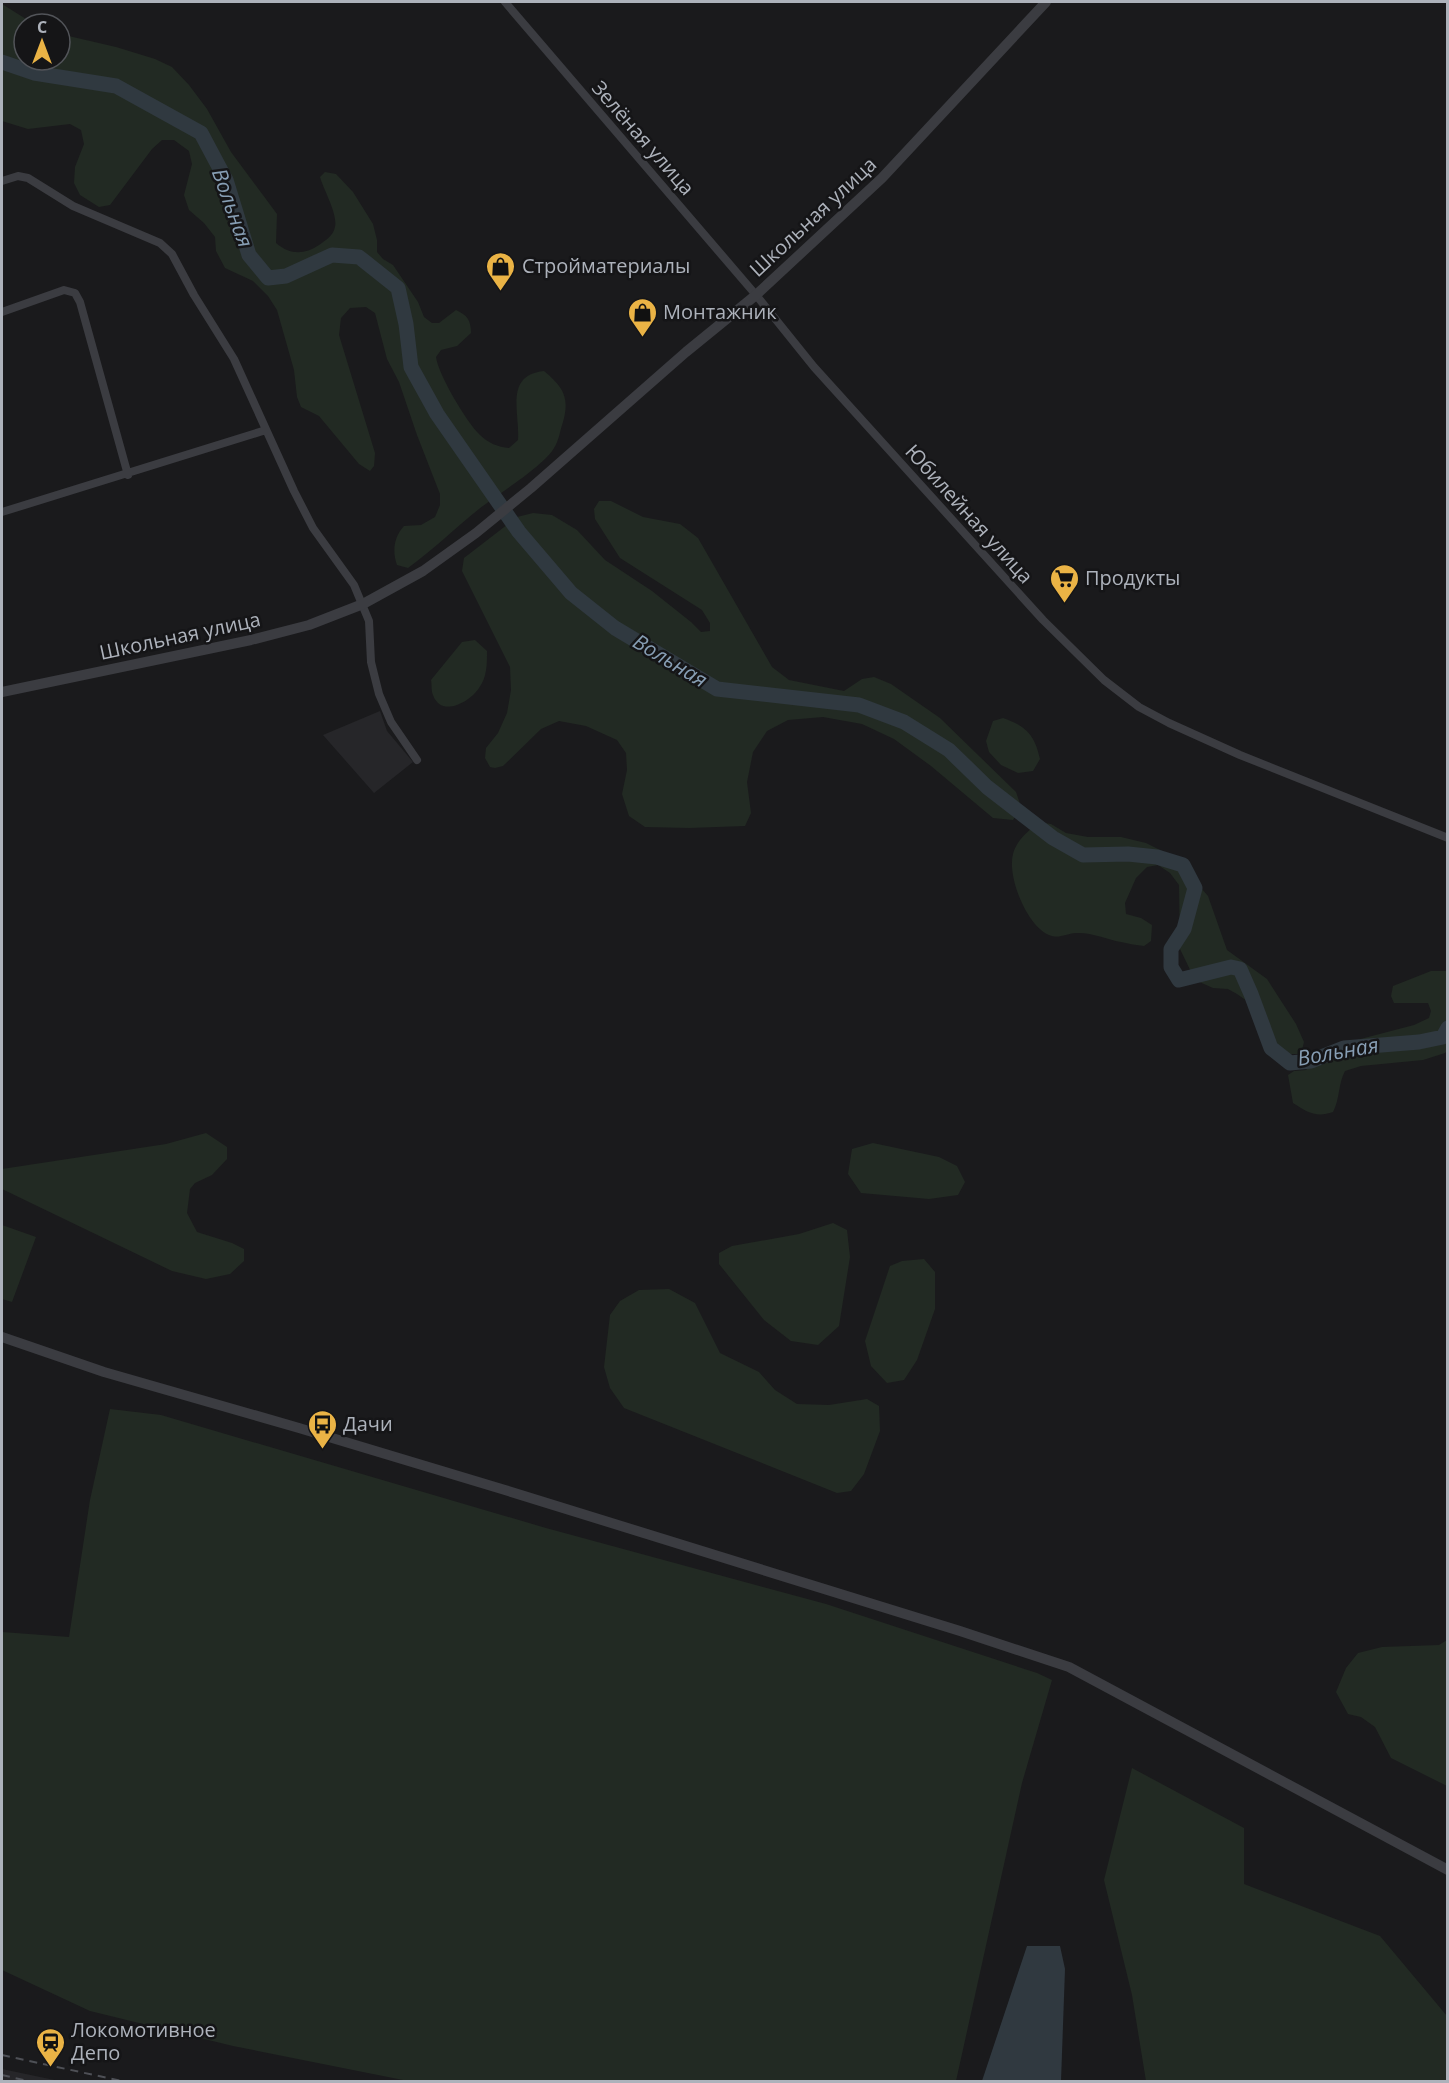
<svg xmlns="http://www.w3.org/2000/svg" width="1449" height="2083" font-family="'Open Sans',sans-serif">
<rect width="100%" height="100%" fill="#1a1a1c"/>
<path fill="#262629" d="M380,711l7,20 26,31 -39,31 -51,-58z
M2,2069l57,12h-57z"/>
<path fill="#222a23" d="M2,4l32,20h-10v36h36v-26l56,13 39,12 17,8 17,18 18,24 24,43 46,62 -1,29c14,12 28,12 43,2 7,-5 14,-9 16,-18 3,-13 -11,-36 -15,-50l5,-5 11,2 17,18 20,32 4,16v12l6,7 10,6 25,37 6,15 8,6h7l17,-13c11,5 15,10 15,23l-14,13 -16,4 -5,7c2,17 31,66 44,78 8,8 18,12 29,13l9,-8c2,-27 -14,-65 26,-69 19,16 26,26 19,51 -3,8 -4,19 -9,26 -9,17 -57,47 -75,61 -24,19 -46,41 -71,59l-11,-3c-5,-14 -3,-28 7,-39l17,-1 14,-8 5,-12v-11l-23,-59 -18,-53 -12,-23 -12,-46 -9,-6 -16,1 -9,10 -2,17 36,118 -1,13 -4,5 -11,-7 -40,-48 -18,-9 -4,-10 -3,-27 -17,-60 -9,-14 -15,-15 -28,-13 -9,-17 -1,-14 -11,-14 -15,-13 -5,-15 8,-31 -3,-13 -15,-11h-12l-10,9 -42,56 -11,2 -19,-12 -6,-12 1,-16 9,-23 -3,-14 -11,-6 -42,5 -26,-8z
M599,501h12l32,16 37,7 18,14 74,129 17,13 55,11 18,-12 12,-2 17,7 49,34 76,74 5,15 -8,13 -20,-2 -62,-52 -37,-27 -32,-15 -39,-7 -35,3 -21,11 -14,21 -6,30 4,31 -6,13 -56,2 -44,-1 -16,-11 -7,-22 5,-24 -1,-17 -9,-13 -31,-14 -27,-5 -18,8 -38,37 -8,2 -5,-1 -5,-9 1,-10 12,-15 9,-20 4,-23 -1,-23 -48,-96 2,-13 53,-41 16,-4 19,2 25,15 28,30 47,31 39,31 10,10 9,-1v-8l-8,-13 -82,-52 -25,-39 -1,-10z
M475,640l12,11c0,13 0,26 -8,37 -9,14 -38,30 -46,7 -2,-4 -1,-11 -2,-15l31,-38z
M1003,718c23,8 32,17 37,41l-7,12 -15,2 -17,-8 -12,-13 -3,-11 7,-20z
M1039,822l12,2 15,9 22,4h33l25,6 28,14 34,39 19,54 40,29 29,45 8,18 -3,12h-18l-26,-46 -20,-14 -9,-5 -15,-1 -18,-8 -15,-31 -1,-64 -9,-12 -12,-8 -11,2 -11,11 -11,25 1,11 15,4 11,7 -1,16 -7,5c-7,-1 -15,-2 -23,-4 -15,-3 -30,-10 -45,-9 -11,1 -17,6 -27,2 -22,-9 -42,-58 -36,-81 3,-13 16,-24 26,-32z
M1431,971h16l1,79 -3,3 -22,7 -62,6 -16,5c-7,13 -5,28 -12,41 -17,6 -26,0 -40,-9l-5,-28 6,-4 12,-1 16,-18 8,-5 84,-22 15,-7 2,-7 -3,-8h-34l-3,-7 2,-10z
M206,1133l21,14v12l-15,16 -17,8 -5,6 -3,24 10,19 35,11 12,6v12l-14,13 -24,5 -34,-8 -170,-82v-20l164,-25z
M873,1143l66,14 18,9 8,16 -7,13 -29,4 -68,-6 -13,-19 4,-25z
M833,1223l14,7 3,27 -11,69 -21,19 -27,-4 -27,-21 -45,-56v-11l13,-7 67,-12z
M2,1225l34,12 -24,65 -10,-3z
M924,1259l11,13v37l-18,51 -13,20 -17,3 -16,-17 -6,-25 25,-75 12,-5z
M669,1289l26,14 25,50 39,19 16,18 22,14 32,1 38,-6 12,7 1,25 -16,43 -13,17 -14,2 -213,-85 -14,-20 -6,-21 6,-52 10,-14 19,-11z
M110,1409l51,6 385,113 280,76 211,69 15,7 -30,103 -66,298h-548l-175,-35 -143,-35 -88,-41v-338l67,5 21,-137z
M1447,1640v146l-56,-28 -16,-31 -14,-10 -13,-3 -12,-22 10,-24 12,-15 24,-6 57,-2z
M1132,1768l112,60v56l136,52 67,80v65h-301l-14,-86 -28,-115z"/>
<path fill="#303940" d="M1027,1946h33l5,23 -4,112h-79z"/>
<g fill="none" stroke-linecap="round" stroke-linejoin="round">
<path stroke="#303940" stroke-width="15" d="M2,62l32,11 82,13 85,47 25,47 23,75 19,23 18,-2 46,-21 27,2 39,31 8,36 5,43 26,47 82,118 52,61 44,35 102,61 142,16 45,17 45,28 38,37 66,51 30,17 45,-1 29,3 26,8 12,23 -11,41 -13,20v18l8,13 52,-13 9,2 11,25 20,54 19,15 21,-2 33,-13 75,-6 24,-5 5,-9"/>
<path stroke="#3b3c41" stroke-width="8" d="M505,2l251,293 58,72 229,253 61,60 35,27 30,16 71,32 208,83
M2,181l16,-5 10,2 45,28 87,37 12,11 22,41 40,64 60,132 19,37 41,57 15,36 2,41 8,32 12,28 26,38
M2,312l62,-22 11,3 5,9 48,173
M2,512l264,-82"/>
<path stroke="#3b3c41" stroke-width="10" d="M2,692l249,-52 58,-15 54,-21 60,-33 53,-38 55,-45 155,-136 70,-57 126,-117 164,-176
M2,1337l102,35 195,56 206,62 455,141 109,36 379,203"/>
<path stroke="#4e5056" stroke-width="2" stroke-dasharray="8 6" stroke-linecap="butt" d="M2,2055l124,27
M2,2075l30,7"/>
</g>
<defs>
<symbol id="shop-pin" viewBox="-11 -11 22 30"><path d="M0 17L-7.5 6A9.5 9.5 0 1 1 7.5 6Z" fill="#eab345" stroke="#151517"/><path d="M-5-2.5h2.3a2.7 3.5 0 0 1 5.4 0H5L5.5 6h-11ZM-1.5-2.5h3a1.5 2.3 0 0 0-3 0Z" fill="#111"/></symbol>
<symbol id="supermarket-pin" viewBox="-11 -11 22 30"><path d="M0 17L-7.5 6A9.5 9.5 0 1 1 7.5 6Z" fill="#eab345" stroke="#151517"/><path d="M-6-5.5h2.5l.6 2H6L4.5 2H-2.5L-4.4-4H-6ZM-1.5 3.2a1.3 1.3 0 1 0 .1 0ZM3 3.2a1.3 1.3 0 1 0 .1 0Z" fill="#111"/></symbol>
<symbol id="bus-pin" viewBox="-11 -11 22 30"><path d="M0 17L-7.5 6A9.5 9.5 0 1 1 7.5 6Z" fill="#eab345" stroke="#151517"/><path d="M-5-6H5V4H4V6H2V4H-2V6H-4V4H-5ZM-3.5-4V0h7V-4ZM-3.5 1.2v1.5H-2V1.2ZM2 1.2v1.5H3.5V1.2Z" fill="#111"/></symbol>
<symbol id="station-pin" viewBox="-11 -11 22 30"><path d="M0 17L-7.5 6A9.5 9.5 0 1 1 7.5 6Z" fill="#eab345" stroke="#151517"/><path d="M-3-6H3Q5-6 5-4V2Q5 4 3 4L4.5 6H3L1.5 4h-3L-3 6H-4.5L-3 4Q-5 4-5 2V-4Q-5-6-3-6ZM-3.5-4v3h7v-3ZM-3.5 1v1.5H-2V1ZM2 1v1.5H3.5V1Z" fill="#111"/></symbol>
</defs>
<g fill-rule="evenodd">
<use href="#shop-pin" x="484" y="250" width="33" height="45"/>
<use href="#shop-pin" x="626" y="296" width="33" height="45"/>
<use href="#supermarket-pin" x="1048" y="562" width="33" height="45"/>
<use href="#bus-pin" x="306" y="1408" width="33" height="45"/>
<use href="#station-pin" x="34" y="2026" width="33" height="45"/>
</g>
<g text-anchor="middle" stroke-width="5" stroke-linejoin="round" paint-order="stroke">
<g font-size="20" fill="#adb2bb" stroke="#151517">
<text transform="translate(643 138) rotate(49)" y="7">Зелёная улица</text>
<text transform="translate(813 217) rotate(-43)" y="7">Школьная улица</text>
<text transform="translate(969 514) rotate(48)" y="7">Юбилейная улица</text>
<text transform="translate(180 636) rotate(-12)" y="7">Школьная улица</text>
</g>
<g font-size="20" fill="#adb2bb" stroke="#151517" text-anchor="start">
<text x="522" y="273">Стройматериалы</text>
<text x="663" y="319">Монтажник</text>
<text x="1085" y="585">Продукты</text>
<text x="343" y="1431">Дачи</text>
<text x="71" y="2037">Локомотивное<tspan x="71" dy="23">Депо</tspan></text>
</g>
<g font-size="21" font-style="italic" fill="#879eb4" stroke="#151517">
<text transform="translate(232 208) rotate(70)" y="7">Вольная</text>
<text transform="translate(670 661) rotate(31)" y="7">Вольная</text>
<text transform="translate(1338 1052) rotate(-10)" y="7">Вольная</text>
</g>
</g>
<rect width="1449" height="2083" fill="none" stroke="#adb2bb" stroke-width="6"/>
<g transform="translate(42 42)"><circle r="28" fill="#151517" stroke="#525459" stroke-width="1.5"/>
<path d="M0-4.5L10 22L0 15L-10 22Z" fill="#eab345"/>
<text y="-9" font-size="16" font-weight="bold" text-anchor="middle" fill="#adb2bb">С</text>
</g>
</svg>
